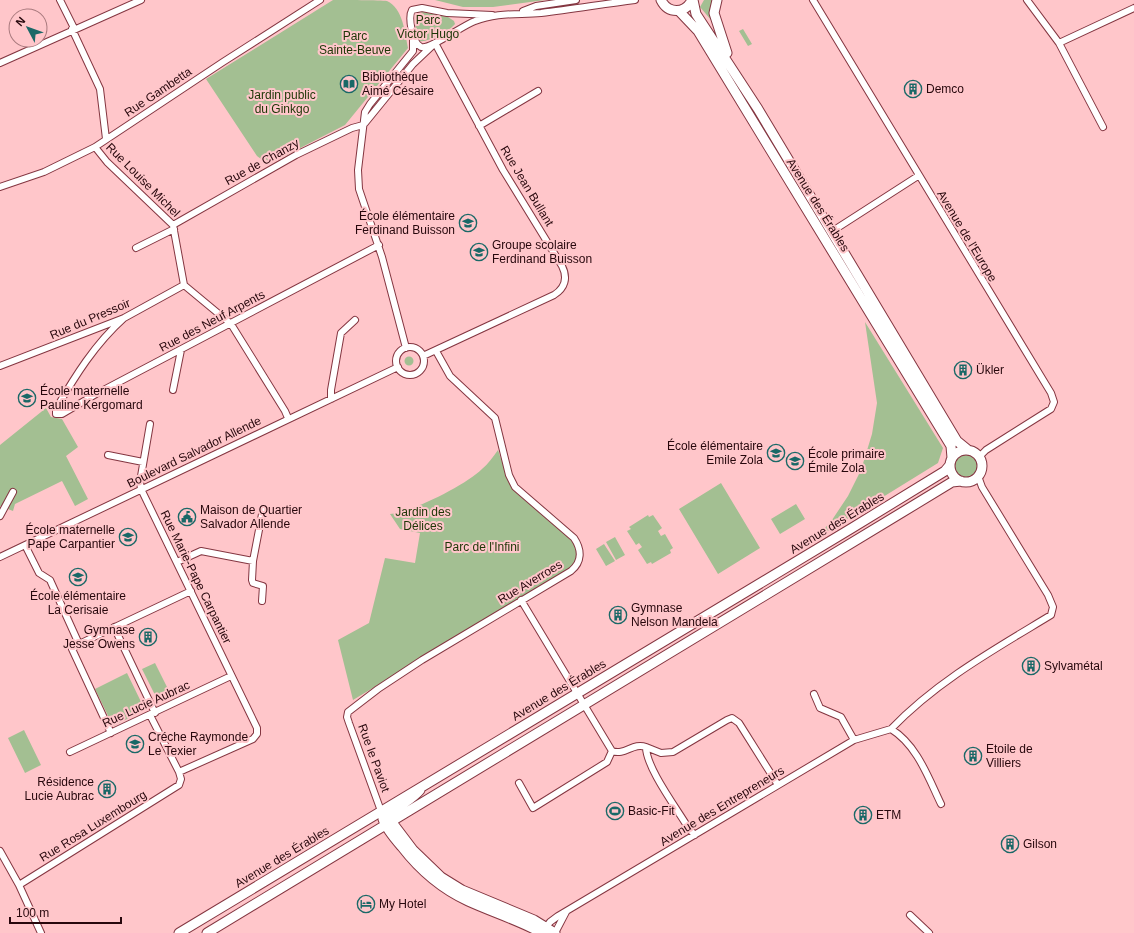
<svg xmlns="http://www.w3.org/2000/svg" width="1134" height="933" font-family="Arial,sans-serif">
<rect width="100%" height="100%" fill="#ffc6ca"/>
<path fill="#a3bf92" d="M333,0c11,0 47,0 54,1 16,7 18,32 21,47l-63,77 -76,39 -4,-7 -4,2 -4,-3 -51,-77z
M435,0h110l-52,7h-30z
M704,0h9l-3,11 1,9 -11,-13z
M422,12l26,5 6,4 1,3c-4,6 -28,19 -35,17l-4,-8 -1,-15z
M743,29l9,15 -4,2 -9,-15z
M865,322l78,126 -5,15 -123,76 17,-19 16,-24 13,-26 11,-36 5,-31z
M404.5 361a4.5 4.5 0 1 1 9 0a4.5 4.5 0 1 1-9 0Z
M46,408l5,9 11,2 16,28 -12,9 22,43 -13,7 -13,-25 -47,23 -2,7 -13,-5v-61z
M498,450l11,33 11,13 55,46c3,11 3,16 -4,26l-218,132 -15,-60 31,-17 16,-65 30,5 5,-30 -20,-4 -10,-15c22,-2 76,-29 92,-45 6,-5 11,-12 16,-19z
M955 466a11 11 0 1 1 22 0a11 11 0 1 1-22 0Z
M721,483l39,65 -42,26 -39,-65z
M796,504l9,15 -25,15 -9,-15z
M648,515l1,2 4,-2 9,13 -4,3 3,5 4,-2 8,14 -3,2 1,3 -19,11 -1,-2 -4,2 -9,-14 4,-3 -3,-4 -3,2 -9,-14 4,-2 -2,-2z
M615,537l10,18 -9,5 -10,-18z
M604,544l11,17 -9,5 -10,-17z
M155,663l15,30 -13,6 -15,-30z
M127,673l18,37 -32,16 -18,-37z
M24,730l17,35 -16,8 -17,-35z"/>
<g fill="none" stroke-linecap="round" stroke-linejoin="round">
<defs>
<path id="street" d="M60,0l14,28
M813,0l238,393 3,9 -3,7 -65,41 -7,7
M1027,0l32,43 44,84
M523,11l13,-5 40,-6
M492,15l-45,-2 -25,-5 -10,2c-4,7 0,33 9,37 9,3 42,-22 54,-26 22,-9 44,-6 66,-8 32,-4 63,-9 94,-13
M72,29l28,60 6,50
M1059,43l75,-35
M0,63l141,-63
M365,123l48,-59 19,-18
M479,126l59,-35
M95,147l12,15 66,63 11,60 47,39 54,87 3,7
M0,187l44,-15 51,-25 128,-85 97,-62
M173,225l123,-70 56,-27 11,-3
M831,232l87,-56
M136,248l38,-19
M124,318c-29,26 -49,58 -68,91v5h6l34,-20 283,-149
M396 361a14 14 0 1 1 28 0a14 14 0 1 1-28 0Z
M406,348l-24,-91 -23,-68 -1,-19 7,-58 5,-8 43,-53v-11
M423,356l131,-61c11,-7 14,-17 8,-29l-59,-96 -68,-127
M0,366l124,-48 60,-33
M173,390l8,-40
M331,399v-9l10,-57 14,-13
M150,424l-10,58 1,7 116,239v6l-4,5 -74,33
M108,455l35,7
M0,516l13,-24
M27,549l12,24 11,7 29,64 -7,5 39,84
M0,557l398,-190
M253,561l-1,19 1,3 10,3 -1,15
M177,562l24,-11 52,10 10,-52
M521,600l91,151
M114,627l41,86
M79,644l112,-53
M814,694l6,14 21,9 13,23
M891,729c46,-48 104,-80 160,-114l2,-8 -5,-12 -66,-108 -4,-11
M646,747l15,6 12,-1 54,-32 5,-2 7,5 39,62
M70,752l161,-76
M519,783l14,25 74,-46 5,-11c13,5 21,-9 34,-4 0,21 32,63 43,82l6,6
M381,811l-32,-88 -2,-6 1,-5 30,-23 44,-29 149,-89c11,-9 11,-21 3,-33l-59,-51 -6,-12 -14,-57 -45,-42 -14,-25
M0,851l19,34 22,48
M19,885l160,-100 2,-6 -2,-7 -29,-57
M910,915l19,18
M544,930l6,-8 8,-6 296,-176 37,-11c26,16 37,48 50,75
M555,933l11,-21"/>
<path id="secondary" d="M661,0c7,14 24,14 31,0
M693,0l3,14 62,95 199,332 11,9
M717,0l-3,13 13,40
M679,11l19,20 253,415 1,12
M950 466a16 16 0 1 1 32 0a16 16 0 1 1-32 0Z
M388,817l25,33 28,27 21,13 72,30 21,13
M383,819c3,10 12,20 19,28 17,22 40,42 66,54 24,11 50,19 74,32
M386,821c7,-14 24,-19 34,-31
M179,933l673,-405 93,-57 5,-6
M207,933l694,-420 51,-31 9,-1"/>
</defs>
<use href="#street" stroke="#843641" stroke-width="8"/>
<use href="#secondary" stroke="#843641" stroke-width="11"/>
<use href="#street" stroke="#fff" stroke-width="6"/>
<use href="#secondary" stroke="#fff" stroke-width="9"/>
</g>
<defs>
<symbol id="library-ring" viewBox="-11 -11 22 22"><circle r="9.5" fill="#ffc6ca" stroke="#1a6867" stroke-width="1.5"/><path d="M-6-4Q-3-5.5-.7-3.5V5Q-3 3-6 4ZM6-4Q3-5.5 .7-3.5V5Q3 3 6 4Z" fill="#1a6867"/></symbol>
<symbol id="building-ring" viewBox="-11 -11 22 22"><circle r="9.5" fill="#ffc6ca" stroke="#1a6867" stroke-width="1.5"/><path d="M-4-6H4V6H1V3H-1V6H-4ZM-2.5-4.3h1.7v1.8h-1.7ZM.8-4.3h1.7v1.8H.8ZM-2.5-1h1.7V.8h-1.7ZM.8-1h1.7V.8H.8Z" fill="#1a6867"/></symbol>
<symbol id="school-ring" viewBox="-11 -11 22 22"><circle r="9.5" fill="#ffc6ca" stroke="#1a6867" stroke-width="1.5"/><path d="M0-5L7-2L0 1L-7-2ZM-4 1L0 2.5L4 1V4Q0 6-4 4Z" fill="#1a6867"/></symbol>
<symbol id="civic-ring" viewBox="-11 -11 22 22"><circle r="9.5" fill="#ffc6ca" stroke="#1a6867" stroke-width="1.5"/><path d="M-.6-6.5H3V-4.5H.6V-3L4-1V1h2V6H-6V1h2V-1L-.6-3ZM-1.2 2.5V6h2.4V2.5Z" fill="#1a6867"/></symbol>
<symbol id="stadium-ring" viewBox="-11 -11 22 22"><circle r="9.5" fill="#ffc6ca" stroke="#1a6867" stroke-width="1.5"/><path d="M0-5a6.5 5 0 1 0 0 10a6.5 5 0 1 0 0-10ZM-3.5-1.8h7v3.6h-7Z" fill="#1a6867"/></symbol>
<symbol id="hotel-ring" viewBox="-11 -11 22 22"><circle r="9.5" fill="#ffc6ca" stroke="#1a6867" stroke-width="1.5"/><path d="M-6-4.5h1.5V1H6V5H4.5V3h-9V5H-6ZM-4 0a1.8 1.8 0 1 1 3.6 0ZM.5 0V-2.5h3Q6-2.5 6 0Z" fill="#1a6867"/></symbol>
</defs>
<g fill-rule="evenodd">
<use href="#library-ring" x="339" y="74" width="20" height="20"/>
<use href="#building-ring" x="903" y="79" width="20" height="20"/>
<use href="#school-ring" x="458" y="213" width="20" height="20"/>
<use href="#school-ring" x="469" y="242" width="20" height="20"/>
<use href="#building-ring" x="953" y="360" width="20" height="20"/>
<use href="#school-ring" x="17" y="388" width="20" height="20"/>
<use href="#school-ring" x="766" y="443" width="20" height="20"/>
<use href="#school-ring" x="785" y="451" width="20" height="20"/>
<use href="#civic-ring" x="177" y="507" width="20" height="20"/>
<use href="#school-ring" x="118" y="527" width="20" height="20"/>
<use href="#school-ring" x="68" y="567" width="20" height="20"/>
<use href="#building-ring" x="608" y="605" width="20" height="20"/>
<use href="#building-ring" x="138" y="627" width="20" height="20"/>
<use href="#building-ring" x="1021" y="656" width="20" height="20"/>
<use href="#school-ring" x="125" y="734" width="20" height="20"/>
<use href="#building-ring" x="963" y="746" width="20" height="20"/>
<use href="#building-ring" x="97" y="779" width="20" height="20"/>
<use href="#stadium-ring" x="605" y="801" width="20" height="20"/>
<use href="#building-ring" x="853" y="805" width="20" height="20"/>
<use href="#building-ring" x="1000" y="834" width="20" height="20"/>
<use href="#hotel-ring" x="356" y="894" width="20" height="20"/>
</g>
<g text-anchor="middle" stroke-width="4" stroke-linejoin="round" paint-order="stroke">
<g font-size="12" fill="#1d3606" stroke="#ffc6ca">
<text x="428" y="24">Parc<tspan x="428" dy="14">Victor Hugo</tspan></text>
<text x="355" y="40">Parc<tspan x="355" dy="14">Sainte-Beuve</tspan></text>
<text x="282" y="99">Jardin public<tspan x="282" dy="14">du Ginkgo</tspan></text>
<text x="423" y="516">Jardin des<tspan x="423" dy="14">Délices</tspan></text>
<text x="482" y="551">Parc de l'Infini</text>
</g>
<g font-size="12" fill="#27070c" stroke="#ffc6ca" text-anchor="start">
<text x="362" y="81">Bibliothèque<tspan x="362" dy="14">Aimé Césaire</tspan></text>
<text x="926" y="93">Demco</text>
<text x="455" y="220" text-anchor="end">École élémentaire<tspan x="455" dy="14">Ferdinand Buisson</tspan></text>
<text x="492" y="249">Groupe scolaire<tspan x="492" dy="14">Ferdinand Buisson</tspan></text>
<text x="976" y="374">Ükler</text>
<text x="40" y="395">École maternelle<tspan x="40" dy="14">Pauline Kergomard</tspan></text>
<text x="763" y="450" text-anchor="end">École élémentaire<tspan x="763" dy="14">Emile Zola</tspan></text>
<text x="808" y="458">École primaire<tspan x="808" dy="14">Émile Zola</tspan></text>
<text x="200" y="514">Maison de Quartier<tspan x="200" dy="14">Salvador Allende</tspan></text>
<text x="115" y="534" text-anchor="end">École maternelle<tspan x="115" dy="14">Pape Carpantier</tspan></text>
<text x="78" y="600" text-anchor="middle">École élémentaire<tspan x="78" dy="14">La Cerisaie</tspan></text>
<text x="631" y="612">Gymnase<tspan x="631" dy="14">Nelson Mandela</tspan></text>
<text x="135" y="634" text-anchor="end">Gymnase<tspan x="135" dy="14">Jesse Owens</tspan></text>
<text x="1044" y="670">Sylvamétal</text>
<text x="148" y="741">Créche Raymonde<tspan x="148" dy="14">Le Texier</tspan></text>
<text x="986" y="753">Etoile de<tspan x="986" dy="14">Villiers</tspan></text>
<text x="94" y="786" text-anchor="end">Résidence<tspan x="94" dy="14">Lucie Aubrac</tspan></text>
<text x="628" y="815">Basic-Fit</text>
<text x="876" y="819">ETM</text>
<text x="1023" y="848">Gilson</text>
<text x="379" y="908">My Hotel</text>
</g>
<g font-size="12" fill="#27070c" stroke="#ffc6ca">
<text transform="translate(158 92) rotate(-34)" y="4">Rue Gambetta</text>
<text transform="translate(262 162) rotate(-29)" y="4">Rue de Chanzy</text>
<text transform="translate(143 180) rotate(45)" y="4">Rue Louise Michel</text>
<text transform="translate(527 186) rotate(59)" y="4">Rue Jean Bullant</text>
<text transform="translate(818 205) rotate(58)" y="4">Avenue des Érables</text>
<text transform="translate(967 236) rotate(59)" y="4">Avenue de l'Europe</text>
<text transform="translate(90 319) rotate(-23)" y="4">Rue du Pressoir</text>
<text transform="translate(212 321) rotate(-28)" y="4">Rue des Neuf Arpents</text>
<text transform="translate(194 452) rotate(-26)" y="4">Boulevard Salvador Allende</text>
<text transform="translate(837 523) rotate(-31)" y="4">Avenue des Érables</text>
<text transform="translate(196 577) rotate(64)" y="4">Rue Marie-Pape Carpantier</text>
<text transform="translate(530 582) rotate(-31)" y="4">Rue Averroes</text>
<text transform="translate(559 690) rotate(-31)" y="4">Avenue des Érables</text>
<text transform="translate(146 704) rotate(-25)" y="4">Rue Lucie Aubrac</text>
<text transform="translate(374 758) rotate(70)" y="4">Rue le Paviot</text>
<text transform="translate(722 806) rotate(-31)" y="4">Avenue des Entrepreneurs</text>
<text transform="translate(93 826) rotate(-32)" y="4">Rue Rosa Luxembourg</text>
<text transform="translate(282 857) rotate(-31)" y="4">Avenue des Érables</text>
</g>
</g>
<g transform="translate(28 28) rotate(311)"><circle r="19" fill="#ffc6ca" stroke="#a97a7e"/>
<path d="M0-3L7 15L0 10L-7 15Z" fill="#1a6867"/>
<text y="-6" font-size="11" font-weight="bold" text-anchor="middle" fill="#27070c">N</text>
</g>
<path d="M10 917v6h111v-6" fill="none" stroke="#27070c" stroke-width="2"/>
<text x="16" y="917" font-size="12" fill="#27070c" stroke="#ffc6ca" stroke-width="3" paint-order="stroke">100 m</text>
</svg>
